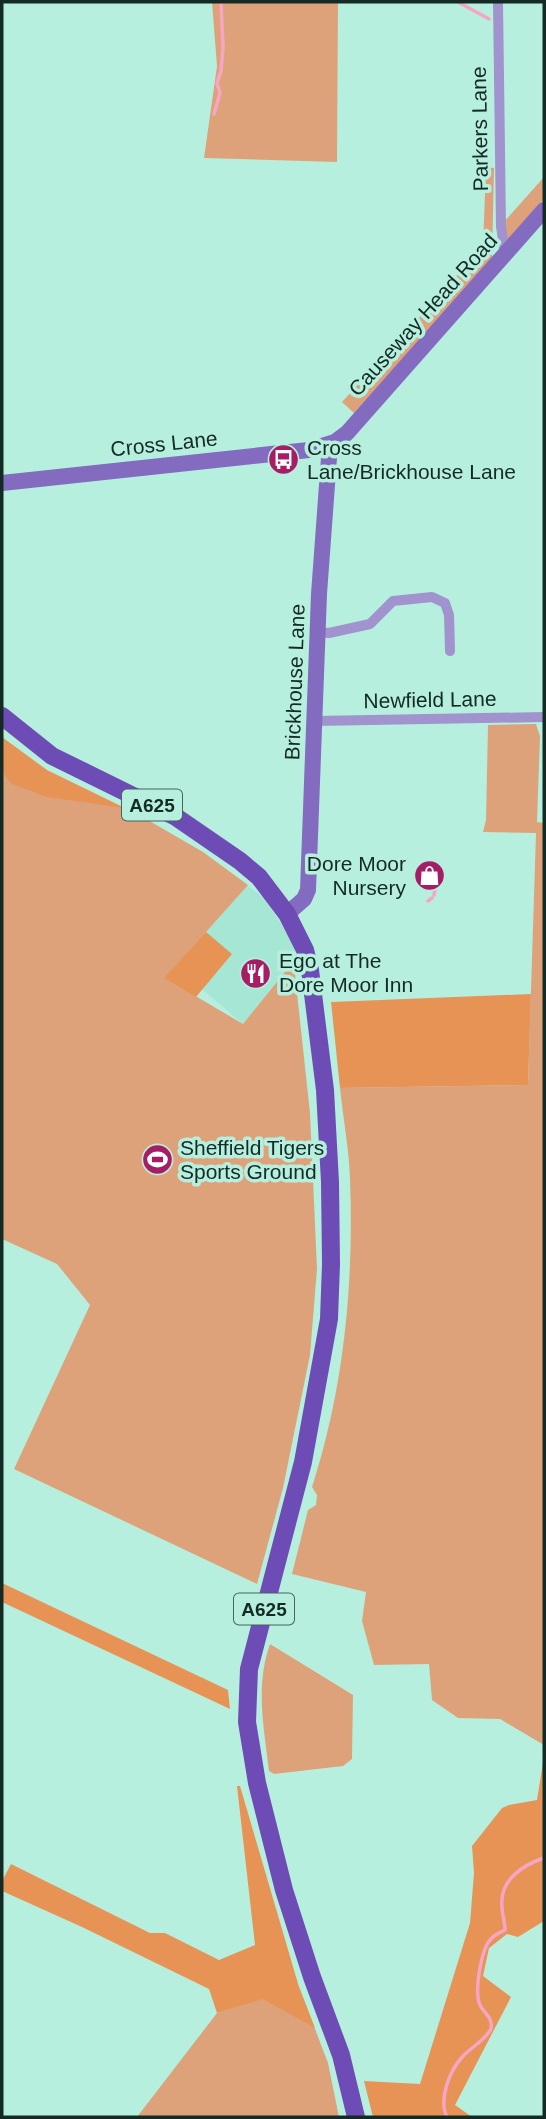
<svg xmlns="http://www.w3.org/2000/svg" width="546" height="2119" font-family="Arial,sans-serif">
<rect width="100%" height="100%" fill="#b7efdf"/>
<path fill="#a5e7d4" d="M203,852l61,46 20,30 9,16 4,16 -3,5 -7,3 -44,56 -68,-58z"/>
<path fill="#dea27a" d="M212,2h126l-1,160 -133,-4 13,-92z
M486,167l8,1 -2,89 -5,10 -133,146 -12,-11 141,-155z
M544,177v22l-34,41 -3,-1 -3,-17z
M536,724l4,12 -3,86 7,1v922l-44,-26 -42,-1 -26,-18 -3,-36 -55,1 -12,-44 4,-29 -74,-18 16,-64 8,-5 1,-10 -5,-8c32,-99 42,-204 38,-308 -1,-30 -7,-61 -10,-91l188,-3 8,-252 -53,-1 3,-12 2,-95z
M2,761l132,51 69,40 45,33 -83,93 78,46 45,-56 6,-3 16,148 7,156 -7,86 -27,133 -26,96 -243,-115 76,-164 -33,-41 -55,-25z
M270,1644l83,51 -1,64 -9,7 -69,8 -5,-3c-5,-43 -14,-85 1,-127z
M299,1987l29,76 11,54h-202l80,-104z"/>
<path fill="#e89356" d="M2,737l45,33 78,38 -78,-11 -35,-13 -10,-12z
M206,932l26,22 -36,43 -32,-19z
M531,994l-3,91 -188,3 -9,-86z
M2,1583l226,107 2,19 -228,-107z
M544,1756v165l-26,16 -11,-3 -18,14 -6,28 28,21 -56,108 17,12h-99l-9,-36 56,3 50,-161 4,-50 -2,-27 30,-38 7,-3 28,-5z
M237,1786h3l59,201 16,41 -52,-29 -46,14 -8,-24 -127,-62 -80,-36v-10l9,-17 139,69h15l54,27 36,-15z"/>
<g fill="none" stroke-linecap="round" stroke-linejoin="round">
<path stroke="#f6a5c4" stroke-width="3.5" d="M458,2l31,17
M214,114l6,-21 -3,-10 4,-12 2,-24 -2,-45
M434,895c1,-12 10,-15 7,-28
M428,901l4,-3
M447,2117c-9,-18 3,-47 16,-61 9,-9 22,-16 28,-27 2,-12 -6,-14 -11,-24 -6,-13 1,-56 11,-66 3,-4 10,-7 14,-9 0,-8 -3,-16 -3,-23 -3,-27 21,-42 42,-49"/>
<path stroke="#a193cd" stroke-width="10" d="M498,2l3,224 4,29
M318,632l11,1 41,-9 23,-23 39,-4 13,6 4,12 1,36
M315,721l229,-4"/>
<path stroke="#836bc0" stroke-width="16" d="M2,483l307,-33 26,-8 12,-9 197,-223
M287,914l17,-15 4,-9 11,-296 11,-150"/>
<path stroke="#6e4cb5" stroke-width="18" d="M2,716l50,40 124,61 64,44 19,16 28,37 18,36 5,20 15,120 5,92 1,82 -2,55 -26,143 -54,207 -2,53 10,61 27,107 28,87 29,78 15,62"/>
</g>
<defs>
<symbol id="bus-disc" viewBox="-11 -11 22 22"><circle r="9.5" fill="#a61d65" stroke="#b7efdf"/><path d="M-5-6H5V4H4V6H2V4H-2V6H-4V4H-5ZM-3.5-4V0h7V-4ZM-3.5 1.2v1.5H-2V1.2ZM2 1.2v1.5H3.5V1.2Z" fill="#fff"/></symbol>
<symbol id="shop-disc" viewBox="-11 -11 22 22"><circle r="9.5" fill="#a61d65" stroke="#b7efdf"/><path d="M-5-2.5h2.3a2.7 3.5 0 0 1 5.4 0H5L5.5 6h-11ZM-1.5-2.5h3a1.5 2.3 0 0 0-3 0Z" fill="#fff"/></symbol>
<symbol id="restaurant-disc" viewBox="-11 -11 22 22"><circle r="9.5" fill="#a61d65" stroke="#b7efdf"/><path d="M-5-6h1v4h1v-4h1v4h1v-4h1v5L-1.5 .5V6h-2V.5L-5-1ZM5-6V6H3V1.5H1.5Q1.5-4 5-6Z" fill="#fff"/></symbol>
<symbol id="stadium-disc" viewBox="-11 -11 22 22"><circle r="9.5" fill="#a61d65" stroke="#b7efdf"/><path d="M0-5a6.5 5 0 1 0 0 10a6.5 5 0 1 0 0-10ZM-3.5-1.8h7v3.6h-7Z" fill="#fff"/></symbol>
</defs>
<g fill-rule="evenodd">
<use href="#bus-disc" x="266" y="442" width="35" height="35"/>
<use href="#shop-disc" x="412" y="858" width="35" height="35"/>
<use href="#restaurant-disc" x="238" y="956" width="35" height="35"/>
<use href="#stadium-disc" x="140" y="1142" width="35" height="35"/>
</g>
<g text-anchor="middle" stroke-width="7" stroke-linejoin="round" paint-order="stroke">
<g fill="#b7efdf" stroke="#45655d" stroke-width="2">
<rect x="122" y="789.5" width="60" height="31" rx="5"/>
<rect x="234" y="1593.5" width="60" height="31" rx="5"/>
</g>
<g font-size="19" font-weight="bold" fill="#142a25">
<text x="152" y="812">A625</text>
<text x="264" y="1616">A625</text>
</g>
<g font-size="21" fill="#142a25" stroke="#b7efdf">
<text transform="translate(480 129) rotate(-91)" y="7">Parkers Lane</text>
<text transform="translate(423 315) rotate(-48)" y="7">Causeway Head Road</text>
<text transform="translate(164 444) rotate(-6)" y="7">Cross Lane</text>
<text transform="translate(295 682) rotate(-88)" y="7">Brickhouse Lane</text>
<text transform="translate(430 700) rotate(-1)" y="7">Newfield Lane</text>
</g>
<g font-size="21" fill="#142a25" stroke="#b7efdf" text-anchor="start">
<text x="307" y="455">Cross<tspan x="307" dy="24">Lane/Brickhouse Lane</tspan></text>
<text x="406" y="871" text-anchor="end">Dore Moor<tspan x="406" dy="24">Nursery</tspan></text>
<text x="279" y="968">Ego at The<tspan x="279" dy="24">Dore Moor Inn</tspan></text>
<text x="180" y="1155">Sheffield Tigers<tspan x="180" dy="24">Sports Ground</tspan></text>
</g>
</g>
<rect width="546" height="2119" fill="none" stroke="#142a25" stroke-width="7"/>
</svg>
